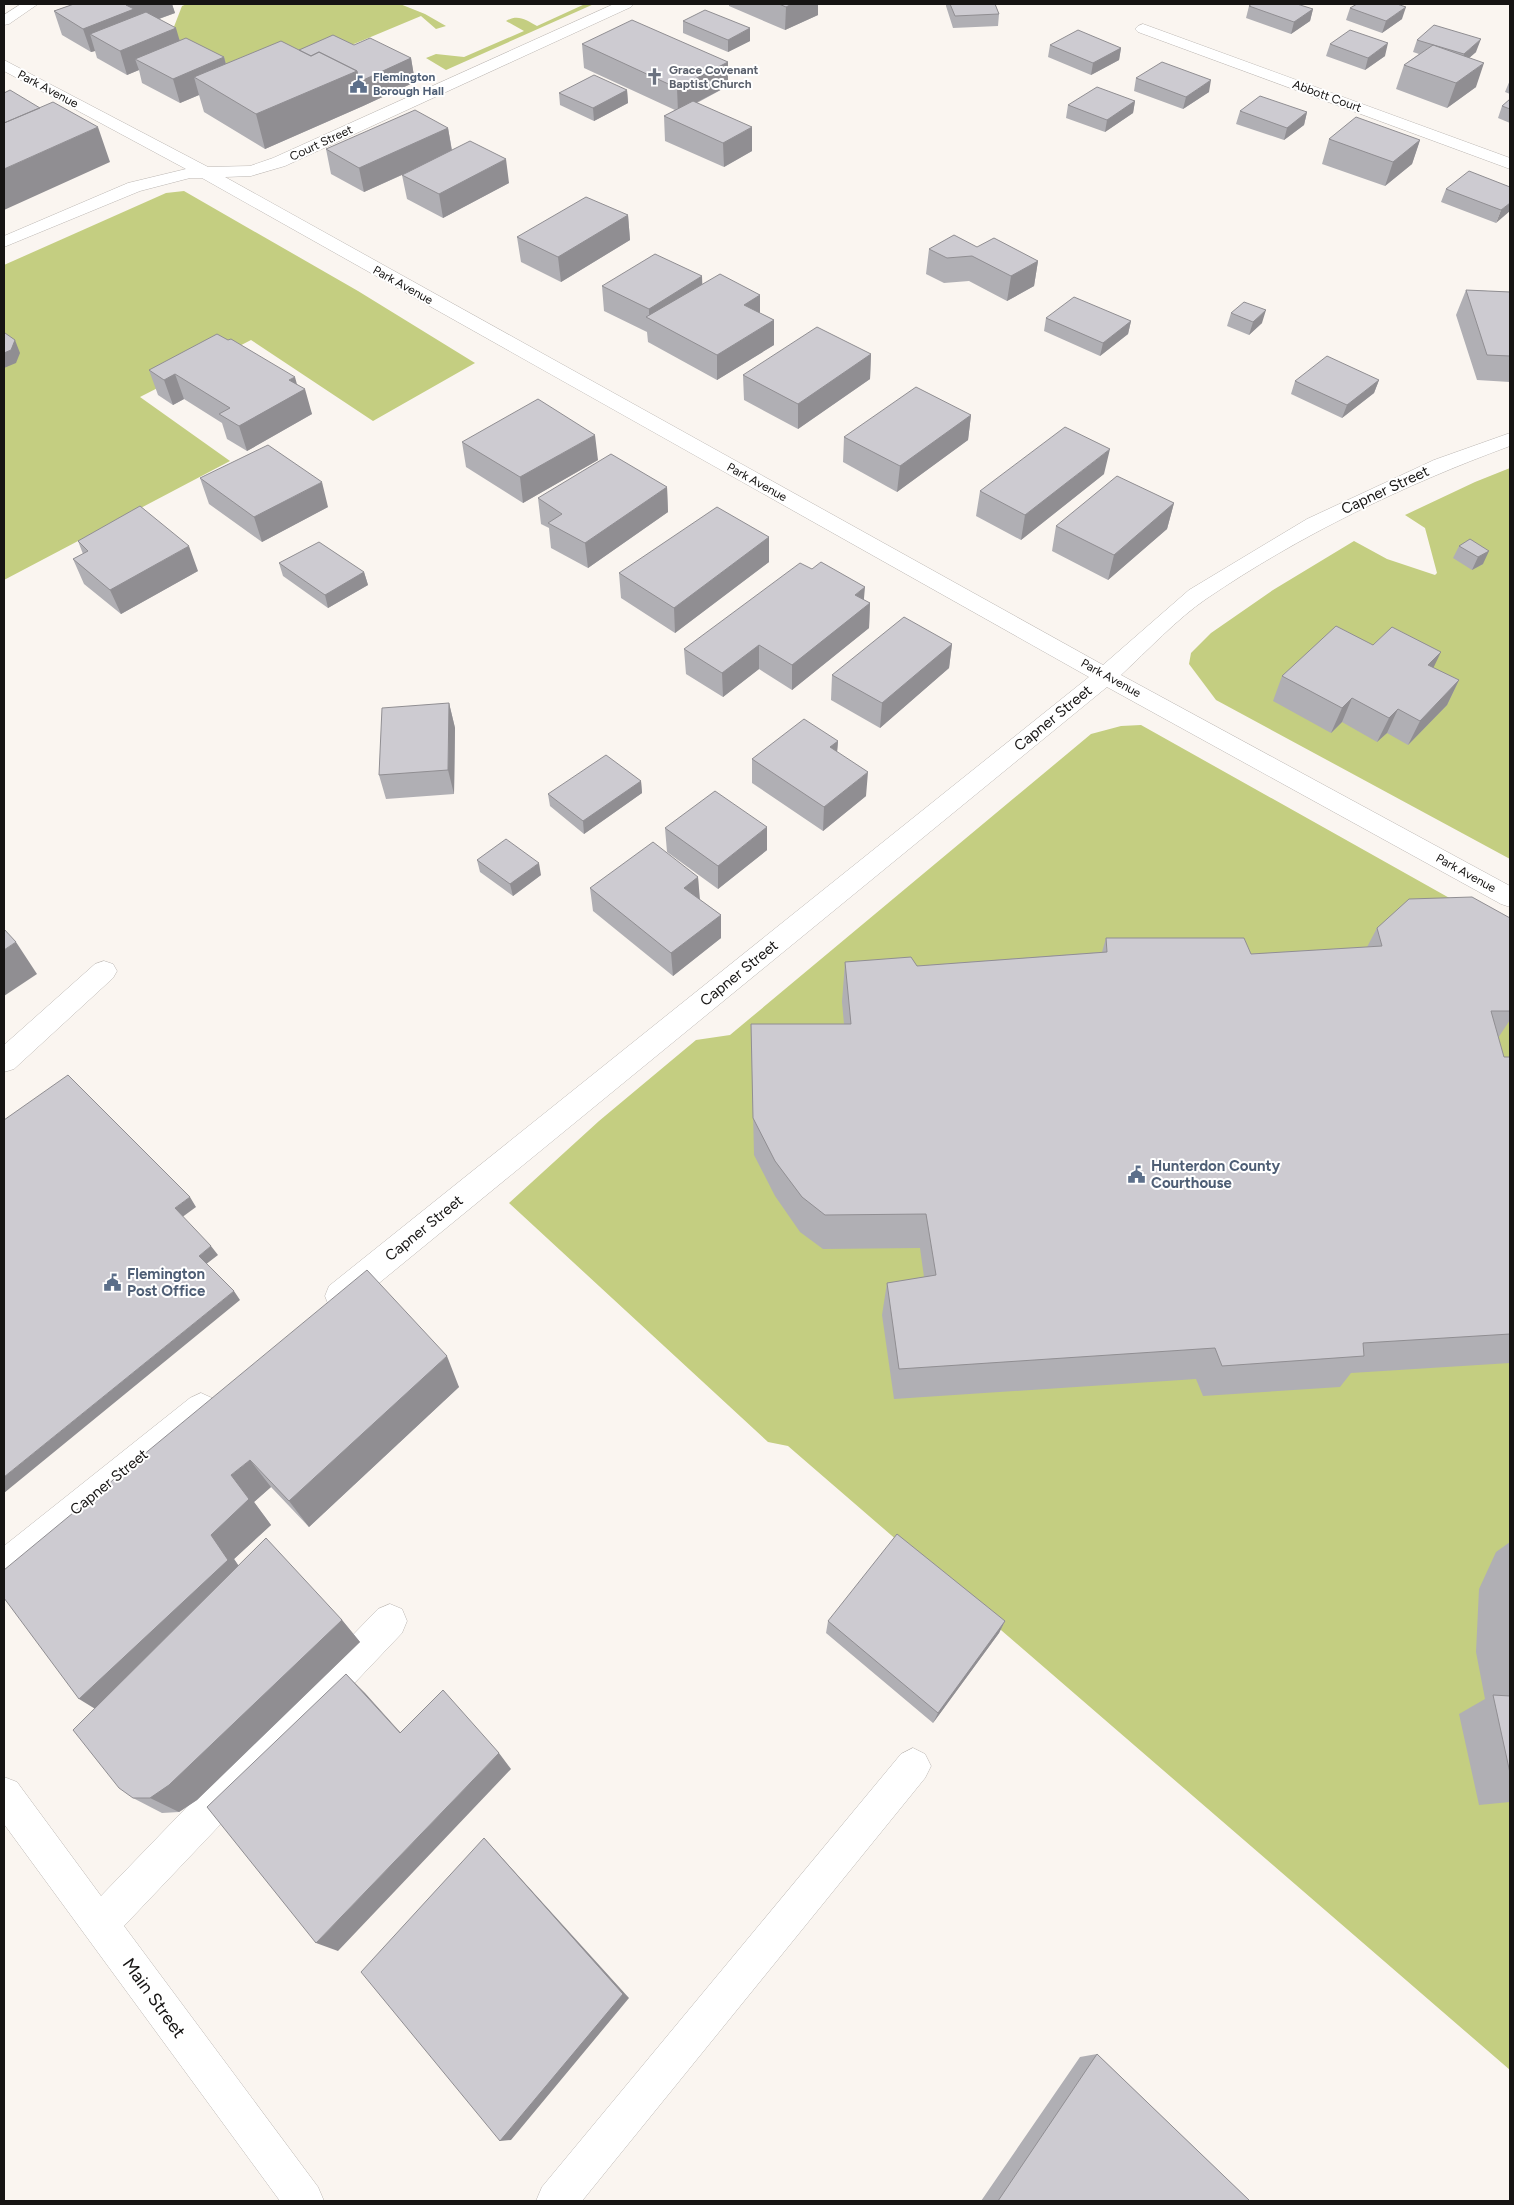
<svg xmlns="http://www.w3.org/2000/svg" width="1514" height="2205" font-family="Figtree,sans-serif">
<rect width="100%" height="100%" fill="#faf5f0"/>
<path fill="#c4ce81" d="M187,4h213l25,10 21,12 -10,3 -15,-13 -91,38 -74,36 -86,-53 12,-31z
M585,4h9l-148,66 -20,-12 10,-4 28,3 60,-26 -18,-10c12,-7 20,-1 31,5z
M184,191l174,100 117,72 -102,58 -122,-81 -111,57 90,64 -226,119v-315l162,-72z
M1510,468v391l-294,-159 -27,-36 2,-11 20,-20 62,-43 81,-49 33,18 48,16 2,-2 -12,-45 -20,-13 70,-33z
M1141,725l369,207v1138l-722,-624 -20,-4 -259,-239 90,-82 97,-81 34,-5 361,-301 30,-8z"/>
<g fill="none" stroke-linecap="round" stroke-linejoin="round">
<defs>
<path id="minor" d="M21,4h17l-29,20 -5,1v-10z
M614,4h19l-2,3 -346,159 -34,10 -26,1 878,488 86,-75 118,-71 127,-59 76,-27v13c-106,39 -210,89 -304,153 -28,19 -59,52 -85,76l389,211v21l-9,-3 -394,-217 -756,619 -11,3 -11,-3 -4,-10 4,-10 760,-609 -887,-499h-12l-50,13 -136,56v-11l124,-53 58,-14 -182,-98v-11l204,107 42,-1 23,-8z
M1143,24l367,134v11l-372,-137 -3,-3 3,-3z
M104,961l9,3 4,7 -4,7 -99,91 -10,3v-27l91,-81z
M201,1393l11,5 5,10 -5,10 -196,161 -12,4v-37l186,-148z
M390,1604l12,5 5,12 -5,12 -278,293 194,261 6,14h-44l-276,-377v-47l13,5 84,114 277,-287z
M913,1748l12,6 6,12 -6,12 -343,423h-46l6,-14 359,-433z"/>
</defs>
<use href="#minor" stroke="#bcb7b3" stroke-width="1"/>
<use href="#minor" fill="#fff" fill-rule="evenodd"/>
</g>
<path fill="#b0afb4" d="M74,4h98l3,9 -16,6 21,21 44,17 2,7 73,-14 55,-5 57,13 4,24 -52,24 -98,43 -61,-37 -5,-17 -19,8 -38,-20 -3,-13 -12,5 -30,-17 -2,-7 -4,1 -29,-17 -8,-24z
M729,4h89v11l-33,15 -56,-24z
M946,4h49l4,10 -1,12 -45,2 -7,-22z
M1249,6l64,3 -3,12 -19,13 -45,-16z
M1350,8l52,11 -20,14 -36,-13z
M683,21l67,20 -22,11 -45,-19z
M1417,40l59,12 -7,6 7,29 -29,21 -51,-19 8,-24 15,-11 -6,-2z
M582,44l146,18v24l-31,17 55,48 -28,16 -59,-26 -1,-25 11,-6 -91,-42z
M1330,44l55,12 -20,14 -39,-14z
M1050,45l71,3 -2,12 -28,15 -43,-18z
M1136,78l73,14 -26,17 -49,-18z
M1510,80v14l-5,-2z
M627,90l1,13 -34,18 -34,-16 -1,-12z
M1510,99v24l-12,-5 4,-12z
M1135,101l-2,12 -28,19 -39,-14 2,-13z
M1240,111l67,1 -3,13 -20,15 -48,-16z
M448,128l4,22 57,33 -66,35 -36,-19 -5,-24 -38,17 -33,-18 -5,-25z
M1329,139l91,1 -8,24 -27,22 -63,-22z
M1510,187l-14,36 -55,-21 5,-13z
M628,215l2,25 -69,42 -40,-20 -4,-25z
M977,247l61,14 -4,25 -27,15 -38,-20 -25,2 -18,-9 3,-25z
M702,276v8l58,11v18l14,7v25l-57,35 -69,-38 -1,-10 -43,-21 -2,-25z
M1466,290l44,2v90l-33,-2 -21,-65z
M1231,313l31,10 -13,12 -22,-9z
M1046,318l85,3 -3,13 -28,22 -56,-25z
M871,354l-1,25 -72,50 -54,-29 -1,-25z
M149,370l148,14 15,30 -65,37 -20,-12 -5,-16 -38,-24 -11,6 -15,-10z
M1379,380l-5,13 -32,25 -51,-24 4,-13z
M971,415l-3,25 -71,52 -54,-30 1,-25z
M462,442l136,18 -75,43 -57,-36z
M1104,474l-83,66 -45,-24 4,-25z
M200,478l128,29 -66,35 -53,-38z
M667,487l1,25 -80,56 -37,-20 -2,-20 -8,-4 -3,-26z
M1174,503l-7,26 -59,51 -56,-29 4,-25z
M769,537v25l-94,71 -54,-35 -2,-25z
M1470,539l13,25 -11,6 -19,-12 6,-12z
M78,541l120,30 -77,43 -37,-30 -11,-25 10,-5z
M279,563l85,9 4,13 -40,23 -45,-32z
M864,600l6,3 -1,25 -77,62 -33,-21 -36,28 -37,-23 -2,-25z
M952,644l-3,24 -69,60 -49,-28 1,-25z
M1373,645l61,23 25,12 -12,25 -39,40 -21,-12 -10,9 -35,-20 -11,11 -58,-32 9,-25z
M449,703l6,25 -1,66 -68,5 -7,-24z
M838,741l-1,11 29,44 -43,35 -71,-48v-24z
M641,781l1,12 -58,41 -34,-28 -2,-12z
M767,827v23l-49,39 -51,-37 -2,-24z
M477,860l64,15 -28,21 -33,-24z
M698,877l1,22 22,16v23l-48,38 -80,-65 -3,-23z
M1510,918v102l-12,18 6,19h6v308v-2l-159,10 -11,14 -137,9 -7,-17 -302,20 -12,-84 5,-32 37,-6 -4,-29 -97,1 -23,-17 -25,-36 -21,-41 -3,-131h93l-2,-22 3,-40 72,4 185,-14 4,-14 145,16 116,-7 10,-19z
M367,1270l92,117 -150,140 -38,-40 -17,15 17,23 -37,34 4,6 104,55 18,22 -163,158 -18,12 -17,1 -29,-15 -39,-89z
M1510,1542v260l-31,3 -20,-91 26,-15 -9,-47 3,-63 17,-37z
M828,1621h177l-6,12 -66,90 -107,-90z
M1097,2054l153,147h-269l99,-144z"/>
<path fill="#908e92" d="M129,4h43l3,9 -36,13 -49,8 5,17 -4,1 -8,-23z
M792,4h26v11l-33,15 1,-23z
M1406,7l-4,12 -20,14 4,-12z
M1313,9l-3,12 -19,13 3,-12z
M176,28l7,24 -48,7 4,11 -12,5 -7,-24z
M750,28v13l-22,11v-12z
M1481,39l-5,13 -16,14 4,-12z
M1388,43l-3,13 -20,14 3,-12z
M1121,48l-2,12 -28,15 2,-12z
M224,57l6,24 -36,-4 5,18 -19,8 -7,-24z
M411,58l4,24 -52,24 -98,43 -9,-35 101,-43z
M728,62v24l-50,26 -1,-24z
M1484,63l-8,24 -29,21 9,-25z
M1211,80l-2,12 -26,17 3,-12z
M627,90l1,13 -34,18 -1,-13z
M1135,101l-2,12 -28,19 2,-12z
M1307,112l-3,13 -20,15 3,-12z
M98,127l12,35 -106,48v-41z
M752,127v24l-28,16 -1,-24z
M448,128l4,24 -88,40 -5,-24z
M1420,140l-8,24 -27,22 8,-24z
M506,159l3,24 -66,35 -4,-24z
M1510,203v8l-14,12 5,-13z
M628,215l2,25 -69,42 -3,-25z
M1038,261l-4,25 -27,15 4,-25z
M702,276l1,25 -54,18v-10z
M760,295v25l-16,-15z
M1266,310l-4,13 -13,12 4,-13z
M774,320v25l-57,35v-25z
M1131,321l-3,13 -28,22 3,-13z
M15,340l5,13 -4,10 -12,5v-15z
M871,354l-1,25 -72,50v-25z
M175,374l9,25 -11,6 -9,-25z
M295,377l4,15 6,-3 7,25 -65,37 -8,-25 50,-46z
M1379,380l-5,13 -32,25 5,-13z
M971,415l-3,25 -71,52 3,-26z
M595,435l3,25 -75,43 -3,-26z
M1110,449l-6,25 -83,66 4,-25z
M322,482l6,25 -66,35 -8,-25z
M667,487l1,25 -80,56 -3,-25z
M1174,503l-7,26 -59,51 6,-25z
M769,537v25l-94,71 -1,-25z
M189,546l9,25 -77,43 -11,-24z
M1489,551l-6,13 -11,6 6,-13z
M364,572l4,13 -40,23 -3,-13z
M865,587l-2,22 7,-6 -1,25 -77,62v-25l63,-70z
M952,644l-3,24 -69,60 2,-25z
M759,645v24l-36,28 -1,-24z
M1441,652l-12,25 -1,-12z
M1459,680l-12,25 -39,40 12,-24z
M1352,698l-10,24 -11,11 11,-25z
M449,703l6,25 -1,66 -6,-24z
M1398,709l-11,24 -10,9 12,-24z
M838,741l-2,24 -6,-18z
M868,772l-2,24 -43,35 1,-24z
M641,781l1,12 -58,41 -1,-13z
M767,827v23l-49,39v-23z
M539,863l2,12 -28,21 -3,-12z
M698,877l2,23 -16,-12z
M721,915v23l-48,38 -2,-23z
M16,942l21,32 -33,22v-46z
M190,1197l6,10 -15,11 -6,-10z
M211,1246l7,9 -13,10 -6,-9z
M234,1291l6,9 -236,193v-16z
M447,1356l12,31 -150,140 -20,-26z
M250,1460l21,27 -17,15 17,23 -37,34 17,25 -141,134 -31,-19 132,-164 20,-60z
M342,1620l18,22 -163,158 -18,12 -29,-14z
M1005,1621l-6,12 -66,90 5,-10z
M346,1674l19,19 52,58 -17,-18z
M499,1753l12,16 -173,182 -22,-8z
M484,1838l10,11 135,149 -118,142 -11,1z"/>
<path fill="#cdcbd1" stroke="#908e92" d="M74,4h55l-3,1 8,4 -51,20 -29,-18z
M779,4h13l-6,3z
M950,4h45l4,10 -44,2z
M1252,4h45l16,5 -19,13 -45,-16z
M1357,4h40l9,3 -20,14 -36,-13z
M705,10l45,18 -22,12 -45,-19z
M146,12l30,16 -56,23 -30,-17z
M632,20l96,42 -51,26 -95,-44z
M1434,25l47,14 -17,15 -47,-14z
M1078,30l43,18 -28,15 -43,-18z
M1350,30l38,13 -20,15 -38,-14z
M333,35l21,10 16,-7 41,20 -52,24 -2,-11 -38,-19 -8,4 -12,-6z
M186,38l38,19 -51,22 -38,-20z
M281,41l30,15 8,-4 38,19 -101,43 -62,-37z
M1433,45l51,18 -28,20 -52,-18z
M1162,62l49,18 -25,17 -50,-19z
M594,75l33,15 -34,18 -34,-15z
M1097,87l38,14 -28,19 -39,-15z
M10,90l30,18 -36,15v-30z
M1260,96l47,16 -20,16 -47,-17z
M1510,99v10l-8,-3z
M693,101l59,26 -29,16 -59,-27z
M53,102l45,25 -94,42v-46z
M415,110l33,18 -89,40 -33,-19z
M1356,117l64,23 -27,22 -64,-23z
M470,141l36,18 -67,35 -37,-19z
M1469,171l41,16v16l-9,7 -55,-21z
M586,197l42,18 -70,42 -41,-20z
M954,235l23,12 17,-9 44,23 -27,15 -39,-20 -25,2 -18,-9z
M655,254l47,22 -53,33 -47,-23z
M720,274l40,21 -16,10 30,15 -57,35 -71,-38z
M1466,290l44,2v64l-23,-1z
M1074,297l57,24 -28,22 -57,-25z
M1244,302l22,8 -13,12 -22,-9z
M817,327l54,27 -73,50 -55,-29z
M4,333h1l10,7 -4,10 -7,3z
M217,334l11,6 3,-1 64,38 -6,3 16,9 -66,37 -20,-12 11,-6 -55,-34 -11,6 -15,-10z
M1327,356l52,24 -32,25 -52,-24z
M916,387l55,28 -71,51 -56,-29z
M538,399l57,36 -75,42 -58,-35z
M1065,427l45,22 -85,66 -45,-24z
M268,445l54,37 -68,35 -54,-39z
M611,454l56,33 -82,56 -37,-20 14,-9 -24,-16z
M1117,476l57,27 -60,52 -58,-29z
M140,506l49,40 -79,44 -37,-31 15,-8 -10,-10z
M717,507l52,30 -95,71 -55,-35z
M1470,539l19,12 -11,6 -19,-11z
M319,542l45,30 -39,23 -46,-32z
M821,562l44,25 -10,8 15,8 -78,62 -33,-20 -37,28 -38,-24 116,-86 12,6z
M904,617l48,27 -70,59 -50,-28z
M1336,626l37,19 19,-18 49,25 -13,13 31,15 -39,41 -22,-12 -9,9 -37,-20 -10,10 -60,-32z
M449,703l-1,67 -69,5 3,-67z
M804,719l34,22 -8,6 38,25 -44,35 -72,-48z
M606,755l35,26 -58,40 -35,-27z
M715,791l52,36 -49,39 -53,-38z
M506,839l33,24 -29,21 -33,-24z
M653,842l45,35 -14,11 37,27 -50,38 -81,-65z
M1472,897l38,21v93h-19l13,46h6v277l-147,9 1,13 -142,10 -7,-18 -316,21 -12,-86 49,-8 -10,-61 -101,1 -23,-18 -27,-36 -22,-43 -2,-94h100l-6,-62 66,-5 6,9 190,-14 -1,-14h138l7,16 131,-8 -5,-18 32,-29z
M4,929l12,13 -12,8z
M68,1075l122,122 -15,11 36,38 -12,10 35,35 -230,186v-357z
M367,1270l80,86 -158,145 -39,-41 -19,15 18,24 -38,36 17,25 -149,139 -75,-101v-28z
M897,1534l108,87 -67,92 -110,-92z
M266,1538l76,82 -173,165 -19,13h-17l-14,-10 -46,-58z
M346,1674l54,59 43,-43 56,63 -183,190 -109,-136z
M1493,1695l17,1v77z
M484,1838l139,156 -123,147 -139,-169z
M1097,2054l153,147h-252z"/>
<defs>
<symbol id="church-bare" viewBox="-9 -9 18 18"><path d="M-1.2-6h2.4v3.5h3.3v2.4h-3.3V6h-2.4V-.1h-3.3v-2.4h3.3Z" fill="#6b7280" stroke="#fff" stroke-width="2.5" paint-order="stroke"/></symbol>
<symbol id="civic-bare" viewBox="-9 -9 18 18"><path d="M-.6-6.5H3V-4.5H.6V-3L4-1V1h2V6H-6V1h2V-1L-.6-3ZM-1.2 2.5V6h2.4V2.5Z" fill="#5c6f8a" stroke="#fff" stroke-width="2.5" paint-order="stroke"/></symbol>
</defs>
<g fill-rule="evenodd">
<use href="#church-bare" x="642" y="64" width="25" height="25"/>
<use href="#civic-bare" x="346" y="72" width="25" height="25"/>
<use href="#civic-bare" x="1124" y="1162" width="25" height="25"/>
<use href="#civic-bare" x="100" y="1270" width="25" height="25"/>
</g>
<g text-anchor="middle" stroke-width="4" stroke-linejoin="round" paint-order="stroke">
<g font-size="12" font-weight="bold" fill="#5b616d" stroke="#fff" text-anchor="start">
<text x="669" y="74">Grace Covenant<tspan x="669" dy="14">Baptist Church</tspan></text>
</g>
<g font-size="12" font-weight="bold" fill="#4e5e75" stroke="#fff" text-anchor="start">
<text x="373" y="81">Flemington<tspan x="373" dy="14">Borough Hall</tspan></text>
</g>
<g font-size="12" fill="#161413" stroke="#fff">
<text transform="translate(48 89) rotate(28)" y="4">Park Avenue</text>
<text transform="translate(1327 96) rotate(20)" y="4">Abbott Court</text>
<text transform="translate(321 143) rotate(-25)" y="4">Court Street</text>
<text transform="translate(403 285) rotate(29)" y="4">Park Avenue</text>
<text transform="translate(757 482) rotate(29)" y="4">Park Avenue</text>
<text transform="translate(1111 678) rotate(29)" y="4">Park Avenue</text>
<text transform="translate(1466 873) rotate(29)" y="4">Park Avenue</text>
</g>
<g font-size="15" fill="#161413" stroke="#fff">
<text transform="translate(1385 490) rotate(-25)" y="5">Capner Street</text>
<text transform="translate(1053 718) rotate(-39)" y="5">Capner Street</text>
<text transform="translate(739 973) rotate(-39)" y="5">Capner Street</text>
<text transform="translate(424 1228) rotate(-39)" y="5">Capner Street</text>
<text transform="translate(109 1482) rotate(-39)" y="5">Capner Street</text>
</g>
<g font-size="15" font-weight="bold" fill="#4e5e75" stroke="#fff" text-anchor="start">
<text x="1151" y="1171">Hunterdon County<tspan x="1151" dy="17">Courthouse</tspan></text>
<text x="127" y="1279">Flemington<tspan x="127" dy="17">Post Office</tspan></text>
</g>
<g font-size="18" fill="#161413" stroke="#fff">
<text transform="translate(154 1998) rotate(54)" y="6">Main Street</text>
</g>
</g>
<rect width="1514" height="2205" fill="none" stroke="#161413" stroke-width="10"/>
</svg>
